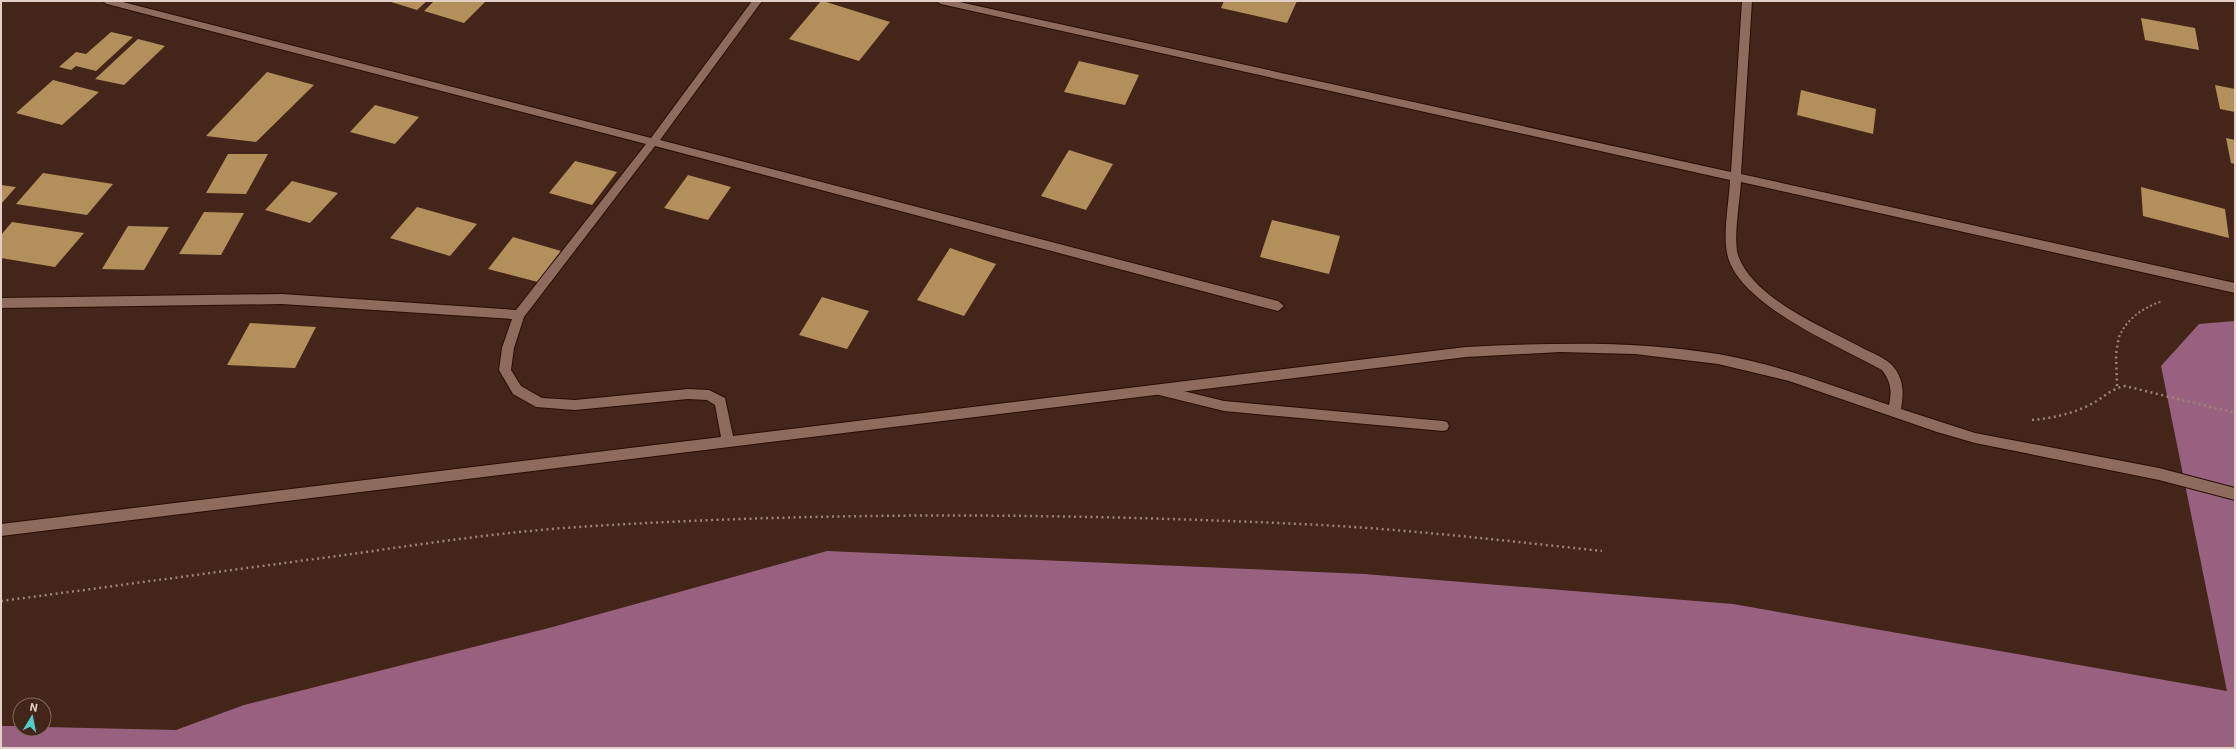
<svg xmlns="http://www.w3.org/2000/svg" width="2236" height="749" font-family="Roboto,sans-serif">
<rect width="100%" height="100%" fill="#432619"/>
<path fill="#986180" d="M2235,321v427h-2234v-22h19v3h24v-2l132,3 68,-25 305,-77 278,-77 537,23 369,30 494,87 -66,-325 38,-42z"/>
<path fill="#b38f5b" d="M388,1h39l-10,9z
M434,1h49l2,1 -21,21 -40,-12z
M821,1h2l67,21 -31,39 -70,-22z
M1224,1h73l-10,22 -66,-15z
M2141,18l54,10 4,22 -54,-10z
M111,32l22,5 -37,34 -20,-5 -5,4 -12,-3 17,-15 10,2z
M138,39l27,7 -41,39 -29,-6z
M1079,61l60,14 -14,30 -61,-13z
M267,72l47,13 -58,57 -50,-6z
M53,80l46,12 -37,33 -46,-12z
M2215,85l20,4v23l-15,-3z
M1801,90l75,19 -3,25 -76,-19z
M375,105l44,12 -24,27 -45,-12z
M2226,138l9,2v24l-4,-1z
M1069,150l44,14 -27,46 -45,-14z
M228,154h40l-22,40 -40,-1z
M575,161l42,11 -25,33 -43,-12z
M43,173l70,11 -26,31 -71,-11z
M688,175l43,12 -23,33 -44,-12z
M292,181l46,12 -28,30 -45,-13z
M1,185l15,2 -15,17z
M2141,187l84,22 4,29 -86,-22z
M417,207l60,17 -27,32 -60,-18z
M204,212l40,1 -23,42 -42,-1z
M1272,220l68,16 -11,38 -69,-17z
M12,222l72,11 -29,34 -54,-9v-23z
M128,226l41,1 -25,43 -42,-1z
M513,237l48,14 -23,31 -50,-13z
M950,248l46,16 -32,52 -47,-16z
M822,297l47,14 -22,38 -48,-14z
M250,323l66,4 -21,41 -68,-3z"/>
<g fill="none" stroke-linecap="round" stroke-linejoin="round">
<defs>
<path id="lane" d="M1159,385l65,16 219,20 4,1 2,4 -2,4 -4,1 -219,-20 -69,-17 -2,-4 2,-4z"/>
<path id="street" d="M102,1h17l532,137 101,-137h10l-102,139 618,161 6,5 -6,5 -623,-165 -131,171 -10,31 -3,22 10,16 21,12 33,2 113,-11 21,1 16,8 8,38 733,-89c84,-4 168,-7 252,7 59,10 115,32 171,51 3,-14 2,-23 -7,-35 -42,-24 -145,-65 -155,-117 -4,-21 2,-51 3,-73l-789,-176 -5,-3h19l776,171 11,-171h10l-11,173 494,109v10l-494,-111c-1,18 -8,57 -3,73 14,42 82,71 119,90 10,6 25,11 34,19 13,14 13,28 10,45l74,24 184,35 76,20v12l-76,-20 -184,-37 -38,-11 -148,-51 -71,-17 -83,-10 -75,-2 -94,5 -1465,179v-12l720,-87 -6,-32 -8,-5 -19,-1 -113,11 -39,-3 -23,-13 -14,-24 3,-22 10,-29 -230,-15 -281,4v-10l281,-4 234,16 130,-166 -539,-140z"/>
</defs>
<use href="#lane" stroke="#280e03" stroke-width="2"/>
<use href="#street" stroke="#280e03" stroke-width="2"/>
<path stroke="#9b8379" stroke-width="2" stroke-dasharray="2 2.5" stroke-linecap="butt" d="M2119,337c8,-19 25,-30 44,-36"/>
<path stroke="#9b8379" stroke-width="2.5" stroke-dasharray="2 3.5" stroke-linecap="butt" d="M2117,386l-1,-32 3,-18
M2032,420c22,-2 44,-7 63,-18 10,-6 18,-14 30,-16l110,27
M1,601c115,-15 229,-31 344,-46 77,-11 156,-23 233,-28 247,-16 495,-14 743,-2 94,5 187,16 281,26"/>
<use href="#lane" fill="#8e6c5d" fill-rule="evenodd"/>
<use href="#street" fill="#8e6c5d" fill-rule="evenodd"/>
</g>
<rect width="2236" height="749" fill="none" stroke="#e3cfc7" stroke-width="4"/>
<g transform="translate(32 717) rotate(10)"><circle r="19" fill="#432619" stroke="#836a5f"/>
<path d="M0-3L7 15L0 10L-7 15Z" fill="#52cdcc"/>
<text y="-6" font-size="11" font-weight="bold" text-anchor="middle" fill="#e3cfc7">N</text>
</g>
</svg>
